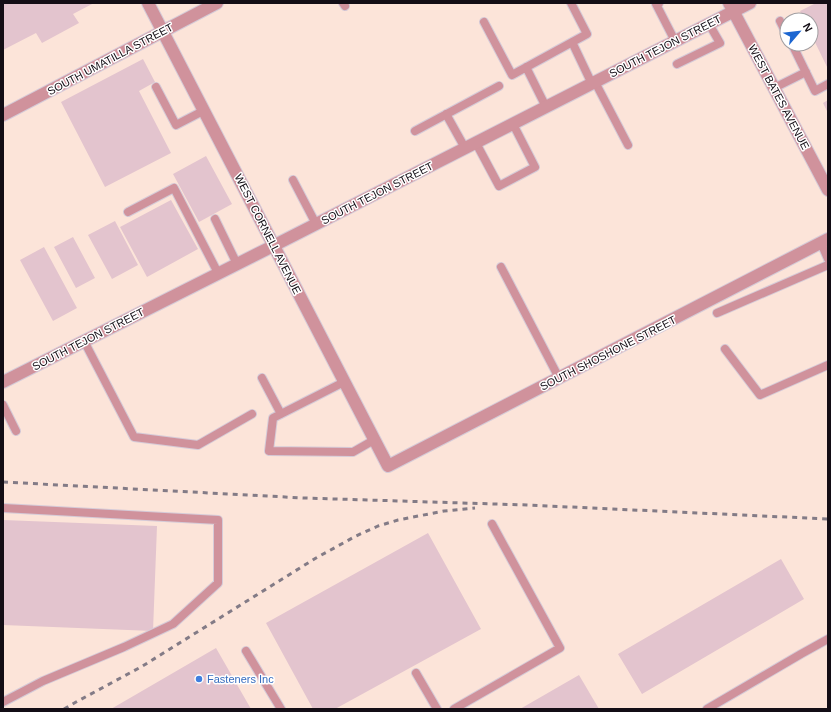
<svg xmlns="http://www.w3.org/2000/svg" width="831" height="712" font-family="Helvetica,sans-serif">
<rect width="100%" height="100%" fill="#faeffd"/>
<path fill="#fce4d9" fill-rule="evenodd" d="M3,3h825v706h-825zM787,20h24v24h-24z"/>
<path fill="#e3c4ce" d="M3,3h91l-21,11 6,9 -37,20 -6,-10 -33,17z
M816,3h12v66l-17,-35v-14h-7l-4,-9z
M143,59l12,23 -16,9 32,62 -66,34 -44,-85z
M828,100v13l-5,-10z
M206,156l26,48 -33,18 -26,-48z
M171,200l27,49 -51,28 -27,-50z
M115,221l23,44 -26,14 -24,-44z
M73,237l22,41 -19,10 -22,-41z
M44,247l33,61 -24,13 -33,-61z
M3,520l154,6 -4,105 -150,-6z
M428,533l53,96 -146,80h-22l-47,-86z
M781,559l23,40 -162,95 -24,-40z
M216,648l35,61h-140z
M579,675l20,34h-79z"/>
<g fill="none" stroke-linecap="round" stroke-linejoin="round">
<defs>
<path id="lane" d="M343,3l2,3
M659,3l-3,1 19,37
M780,21l7,14
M484,22l28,53 75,-41 -16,-31
M572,42l20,42
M792,44l23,47 13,-7
M677,64l43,-21 -11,-19
M526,67l20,40
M595,82l33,63
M156,87l20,38 27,-14
M774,88l32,-16
M446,114l19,34
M415,131l84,-45
M476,143l23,43 36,-19 -22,-43
M293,180l23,44
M128,212l46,-24 44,85
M215,219l22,45
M821,243l7,16
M501,267l58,111
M717,313l111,-48
M84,341l50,96 64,8 54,-31
M725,349l35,46 68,-30
M262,378l19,36
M344,382l-71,36 -4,33 84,1 21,-12
M3,405l13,26
M3,508l215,12v63l-45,41 -49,23 -81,34 -40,21
M246,651l35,58
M416,673l21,36
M454,709l106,-61 -68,-124
M707,709l94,-55 27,-15"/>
<path id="street" d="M148,3l240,463 440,-227
M729,3l99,187
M3,115l214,-112
M3,382l270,-136 477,-243"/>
</defs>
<use href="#lane" stroke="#d5cbd8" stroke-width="10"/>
<use href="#street" stroke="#d5cbd8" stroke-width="14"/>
<use href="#lane" stroke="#d0929c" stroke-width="8"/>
<use href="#street" stroke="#d0929c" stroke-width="12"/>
<path stroke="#837b86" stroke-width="3" stroke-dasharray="5 5" stroke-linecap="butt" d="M3,482l301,16 223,7 301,14
M64,709l12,-7 65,-35 175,-109 40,-22 22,-10 20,-6 46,-9 31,-3"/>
</g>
<circle fill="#3f7fe0" stroke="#fff" stroke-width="1.5" cx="199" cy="679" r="4"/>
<g text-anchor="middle" stroke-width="3" stroke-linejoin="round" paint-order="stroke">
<g font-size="11" fill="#130d15" stroke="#fff">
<text transform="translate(665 46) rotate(-27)" y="4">SOUTH TEJON STREET</text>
<text transform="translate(110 59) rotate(-28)" y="4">SOUTH UMATILLA STREET</text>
<text transform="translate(779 97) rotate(62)" y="4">WEST BATES AVENUE</text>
<text transform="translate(377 193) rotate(-27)" y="4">SOUTH TEJON STREET</text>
<text transform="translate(268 234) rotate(63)" y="4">WEST CORNELL AVENUE</text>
<text transform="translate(88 339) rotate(-27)" y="4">SOUTH TEJON STREET</text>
<text transform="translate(608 353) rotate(-27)" y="4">SOUTH SHOSHONE STREET</text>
</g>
<g font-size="11" fill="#366cbe" stroke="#fff" text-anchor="start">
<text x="207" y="683">Fasteners Inc</text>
</g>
</g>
<rect width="831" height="712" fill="none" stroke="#130d15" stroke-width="8"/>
<g transform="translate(799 32) rotate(62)"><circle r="19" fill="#ffffff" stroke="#a19ea1"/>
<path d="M0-3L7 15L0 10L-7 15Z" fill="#1c66d1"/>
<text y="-6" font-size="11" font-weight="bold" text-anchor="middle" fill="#130d15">N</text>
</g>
</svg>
